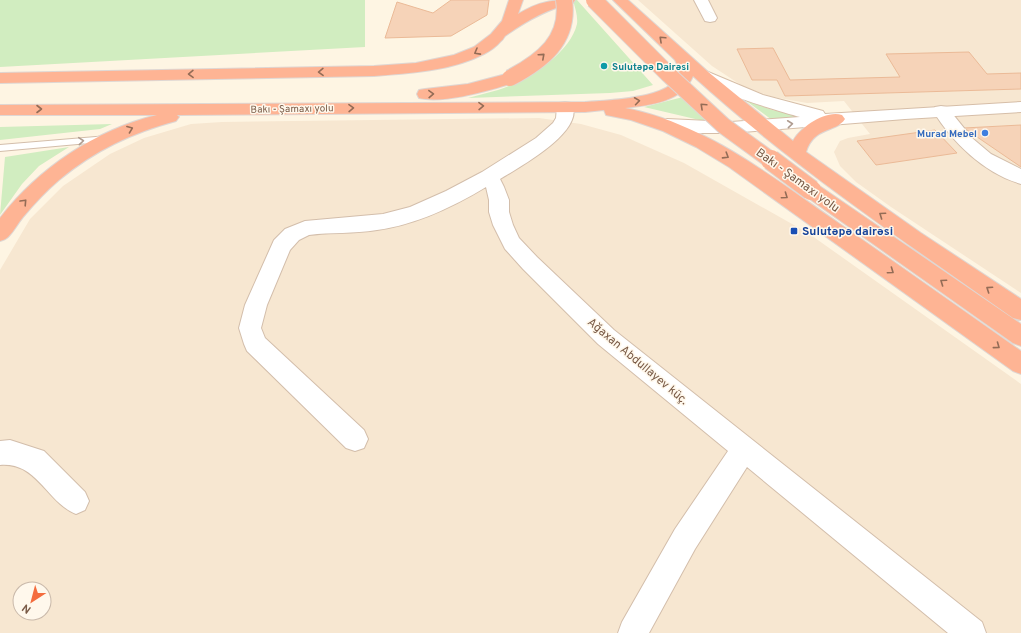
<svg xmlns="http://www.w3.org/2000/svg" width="1021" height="633" font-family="Overpass,sans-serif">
<rect width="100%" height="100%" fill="#fef5e3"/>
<path fill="#f7e7d1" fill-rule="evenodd" d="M638,0h383v293l-130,-86 -35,-25 -16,-16 -6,-14 6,-11 8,-3 22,-4 -26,-33 -37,2 -34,-6 -29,-10 -32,-21z
M539,118l42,6 40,11 63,28 124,70 213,151v249h-1021v-363l30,-51 33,-33 47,-32 34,-16 47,-14 31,-2zM20,589h24v24h-24z"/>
<path fill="#d1edc0" d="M0,0h365v47l-365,20z
M573,0h4l76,85 -20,6 -23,2 -142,5c10,-3 20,-5 30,-8 27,-8 72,-36 79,-66 1,-8 -2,-16 -4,-24z
M683,97l25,25 -64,-15z
M745,100l27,10 33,7 -33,3z
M112,124l-12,5 -100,11v-13z
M69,147l-30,19 -17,18 -22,31 5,-58z"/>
<path fill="#f6d3b8" stroke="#ebba97" d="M451,0h38l-2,15 -36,21 -66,2 12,-36 36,11z
M773,48l17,32 110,-3 -14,-23 83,-2 18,22 34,-1v16l-236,7 -8,-16h-25l-15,-31z
M1021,125v42l-57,-39z
M935,130l22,23 -81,12 -19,-24z"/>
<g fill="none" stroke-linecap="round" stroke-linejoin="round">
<defs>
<path id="lane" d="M108,136l3,1 2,2 -2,2 -111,10v-6z"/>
<path id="street" d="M694,0h14l9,18 -2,3 -5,1 -5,-1z
M565,102l6,1c17,27 -53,65 -71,76l4,8 5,13v12l4,13 6,13 18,19 77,73 368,292 4,11h-38l-201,-166 -52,82 -46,84h-31l4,-11 53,-93 53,-78 -130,-107 -75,-75 -18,-20 -12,-24 -4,-13v-12l-3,-13c-33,20 -71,38 -109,43 -23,4 -46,2 -68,5l-10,5 -9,10 -23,55 -6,23 4,10 99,92 4,9 -4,9 -9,3 -9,-3 -99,-97 -3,-7 -5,-16 6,-23 29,-65 11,-11 20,-8 78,-7 27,-7 36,-16 36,-19 54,-34 17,-15 3,-5 1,-11 2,-4z
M941,106l6,1 25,31 19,16 30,15v15c-37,-11 -68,-41 -88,-73l2,-4z
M10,440l34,11 41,41 4,9 -4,9 -9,4c-30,-12 -38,-52 -76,-49v-24z"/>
<path id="secondary" d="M701,69l62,26 60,16 2,3 196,-12v10l-116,7 -174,14h-42l-28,-4 -3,-4 3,-4 6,-2 64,3 69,-5c-21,-6 -96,-27 -107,-43l2,-3z"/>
<path id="highway" d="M509,0h14l-5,14c22,-13 33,-14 57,-14l-2,3c-26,6 -47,18 -68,33 -1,1 -2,4 -4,5 -4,5 -11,10 -17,13 -33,17 -73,19 -110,22l-374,7v-10l374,-7 42,-3 38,-8 20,-8 17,-13 11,-13z
M613,0h15l79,71 86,70c8,-14 32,-31 49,-26l3,4c-9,14 -31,7 -39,33l115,81 100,66v21l-8,-2c-109,-77 -221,-152 -320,-242 -10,26 -43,29 -68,32 82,16 148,70 215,116 60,42 121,85 181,127v23l-8,-3 -284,-204 -33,-20 -33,-16 -32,-11 -25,-5 -2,-5 -19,2 -408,3 2,2 -3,4c-44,12 -81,29 -117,59 -13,11 -25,24 -36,37 -5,6 -9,14 -15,20 -2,2 -5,3 -8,4v-23c39,-50 95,-88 157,-103h-157v-10l585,-3c20,-2 112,-3 90,-42z
M510,73l6,1 2,4 -2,4c-25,8 -72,22 -97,16l-2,-4 2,-4 6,-1 43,-5z
M811,183l7,2 203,139v22l-8,-3 -209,-148 -2,-5 2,-5z"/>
</defs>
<use href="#lane" stroke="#d3beab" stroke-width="2"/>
<use href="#street" stroke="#d3beab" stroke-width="2"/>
<use href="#secondary" stroke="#d6bea8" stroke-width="2"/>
<use href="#highway" stroke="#dfd7d3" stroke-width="2"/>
<use href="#lane" fill="#fff" fill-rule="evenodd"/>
<use href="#street" fill="#fff" fill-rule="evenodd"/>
<use href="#secondary" fill="#fff" fill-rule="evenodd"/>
<use href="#highway" fill="#feb494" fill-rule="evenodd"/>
<defs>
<path id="highway-bridge-far1" d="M594,0l75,75 55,51 48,35
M510,78c32,-17 60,-38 54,-78"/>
<path id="highway-bridge" d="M771,160l40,30"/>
</defs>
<use href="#highway-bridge-far1" stroke="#dfd7d3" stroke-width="18" stroke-linecap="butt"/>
<use href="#highway-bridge" stroke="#dfd7d3" stroke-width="22" stroke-linecap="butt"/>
<use href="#highway-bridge-far1" stroke="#feb494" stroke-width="16"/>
<use href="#highway-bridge" stroke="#feb494" stroke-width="20"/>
</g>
<defs><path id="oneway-chevron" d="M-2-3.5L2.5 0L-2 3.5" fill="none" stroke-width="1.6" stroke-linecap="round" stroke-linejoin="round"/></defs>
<g stroke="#946c56">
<use href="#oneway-chevron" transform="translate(662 39) rotate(-137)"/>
<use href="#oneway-chevron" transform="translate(477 52) rotate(151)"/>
<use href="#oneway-chevron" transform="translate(542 56) rotate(-42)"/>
<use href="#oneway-chevron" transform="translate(321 72) rotate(179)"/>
<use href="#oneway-chevron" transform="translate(191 74) rotate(179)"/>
<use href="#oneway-chevron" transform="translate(431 94) rotate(-2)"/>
<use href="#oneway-chevron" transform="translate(637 101) rotate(-8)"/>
<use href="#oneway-chevron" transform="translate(481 106) rotate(-1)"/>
<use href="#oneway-chevron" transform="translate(703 106) rotate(-137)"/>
<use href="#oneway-chevron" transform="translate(351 108) rotate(-1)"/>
<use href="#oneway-chevron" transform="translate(39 109)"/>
<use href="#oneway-chevron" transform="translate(130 129) rotate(-21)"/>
<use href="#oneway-chevron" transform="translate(726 156) rotate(32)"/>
<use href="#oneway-chevron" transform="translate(785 196) rotate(35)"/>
<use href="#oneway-chevron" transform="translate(24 202) rotate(-47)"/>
<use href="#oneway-chevron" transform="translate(882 215) rotate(-145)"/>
<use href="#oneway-chevron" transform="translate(891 271) rotate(35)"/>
<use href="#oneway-chevron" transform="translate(943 282) rotate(-145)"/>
<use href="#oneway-chevron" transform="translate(989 289) rotate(-146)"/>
<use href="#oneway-chevron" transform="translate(997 346) rotate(36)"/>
</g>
<g stroke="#af9c90">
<use href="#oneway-chevron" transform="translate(790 124) rotate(-6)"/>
<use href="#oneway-chevron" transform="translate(81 141) rotate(-5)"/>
</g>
<circle fill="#0f9aa8" stroke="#fff8ec" stroke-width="1.5" cx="604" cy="66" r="4"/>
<circle fill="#3f7fe0" stroke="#fff8ec" stroke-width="1.5" cx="985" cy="133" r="4"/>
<rect fill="#1a4fb4" stroke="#fff8ec" stroke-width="1.5" x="790" y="227" width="8" height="8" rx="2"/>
<g text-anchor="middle" stroke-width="3" stroke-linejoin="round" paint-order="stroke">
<g font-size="10" font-weight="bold" fill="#0d838f" stroke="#fff8ec" text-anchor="start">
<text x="612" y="70">Sulutəpə Dairəsi</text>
</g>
<g font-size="10" fill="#795a46" stroke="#fff8ec">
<text transform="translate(292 108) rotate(-1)" y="4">Bakı - Şamaxı yolu</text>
</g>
<g font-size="10" font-weight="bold" fill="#366cbe" stroke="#fff8ec" text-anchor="end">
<text x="977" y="137">Murad Mebel</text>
</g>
<g font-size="12" fill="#795a46" stroke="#fff8ec">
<text transform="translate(798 180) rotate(36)" y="4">Bakı - Şamaxı yolu</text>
<text transform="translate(638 361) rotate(40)" y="4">Ağaxan Abdullayev küç.</text>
</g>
<g font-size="12" font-weight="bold" fill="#164399" stroke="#fff8ec" text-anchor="start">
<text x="802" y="235">Sulutəpə dairəsi</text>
</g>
</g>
<g transform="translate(32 601) rotate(216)"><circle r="19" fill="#fff8ec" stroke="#c9b9aa"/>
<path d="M0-3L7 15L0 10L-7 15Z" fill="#f46c3d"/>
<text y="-6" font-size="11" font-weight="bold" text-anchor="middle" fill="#795a46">N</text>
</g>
</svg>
